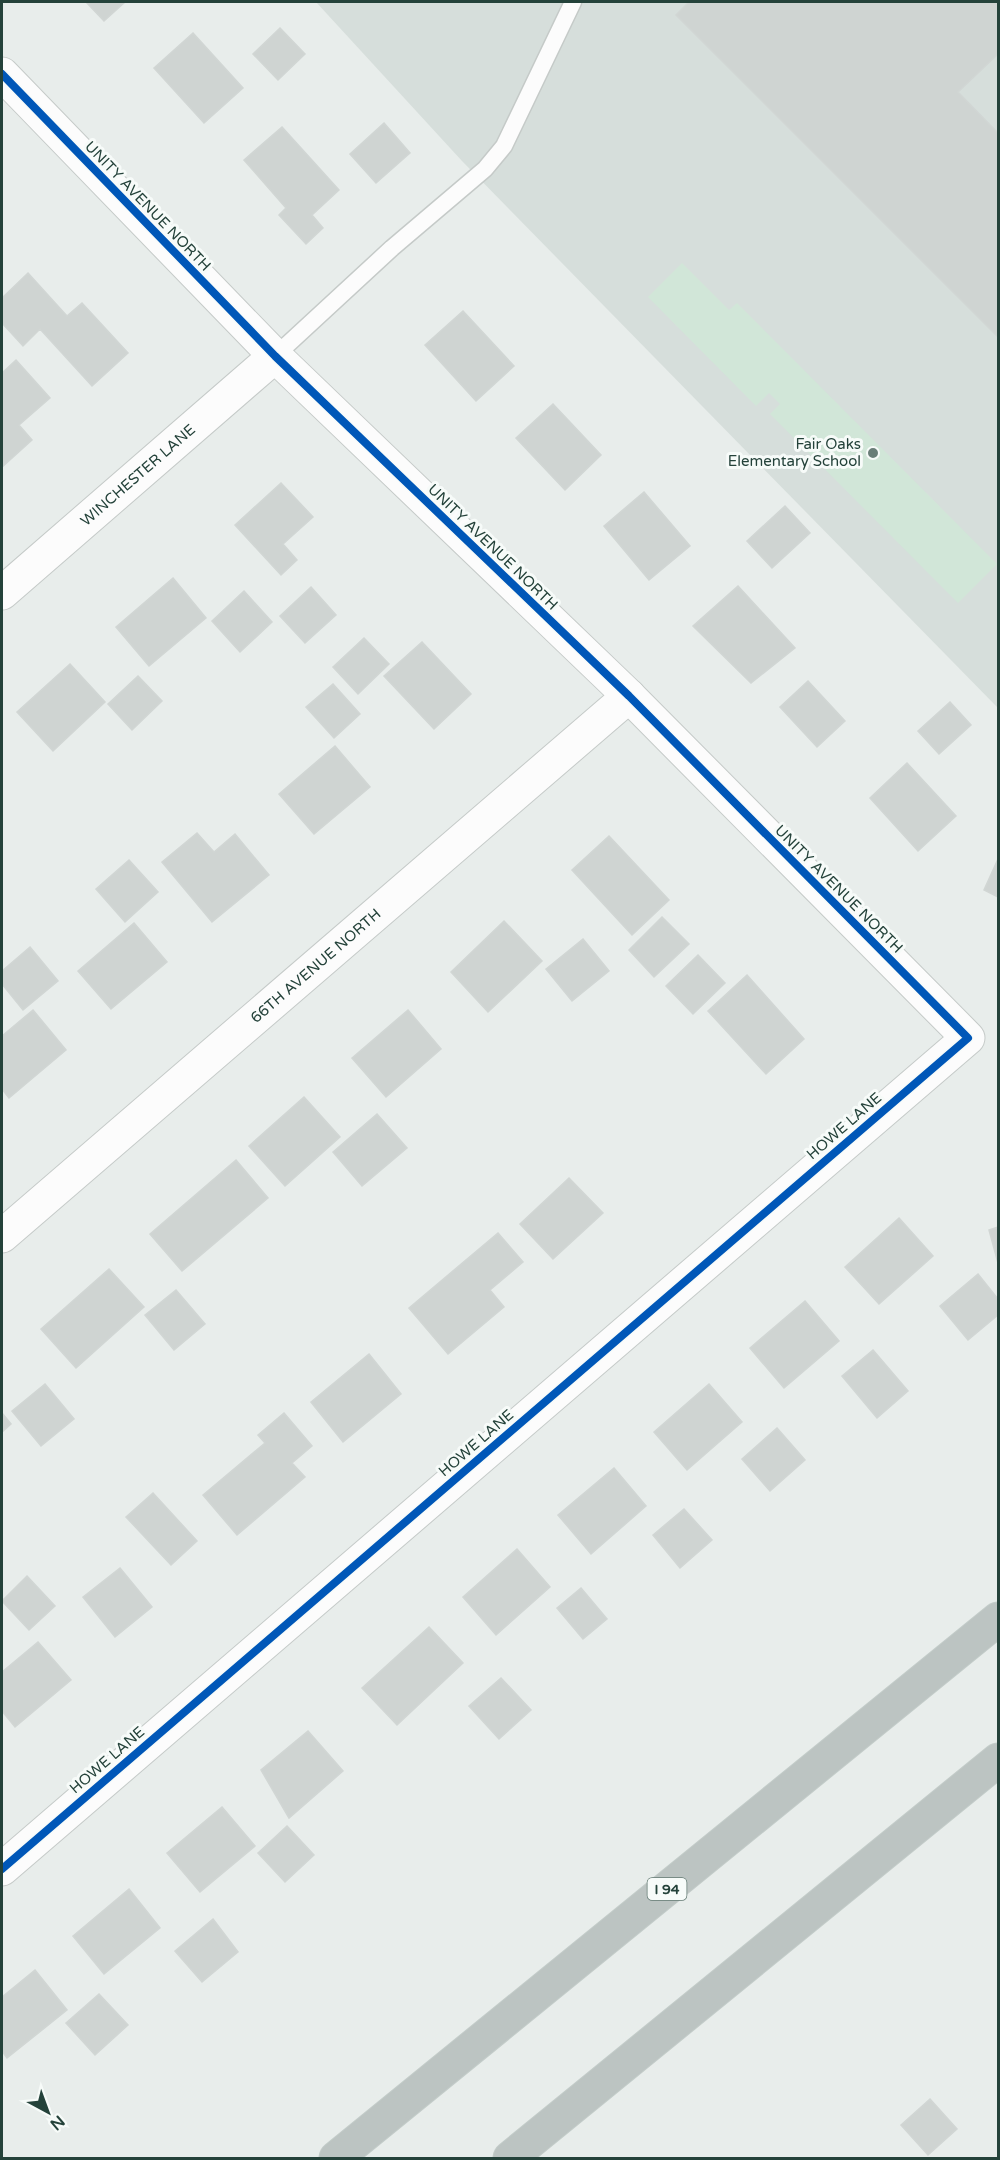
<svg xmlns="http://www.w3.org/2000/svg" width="1000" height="2160" font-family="'Varela Round',sans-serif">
<rect width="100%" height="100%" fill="#e8edeb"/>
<path fill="#d6dedb" d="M316,2h682v706l-536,-547z"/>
<path fill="#d1e6d8" d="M682,263l47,47 8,-7 260,261 -39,39 -188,-189 10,-10 -11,-11 -13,13 -108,-109z"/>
<path fill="#cfd4d2" stroke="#d1d6d4" stroke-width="1.5" d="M86,2h39l-21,19z
M689,2h309v52l-40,38 40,41v204l-322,-322z
M280,28l25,26 -27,26 -25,-26z
M193,33l50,55 -39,35 -50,-55z
M384,123l26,30 -34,30 -26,-29z
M282,127l57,63 -27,25 11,13 -17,16 -27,-29 7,-7 -42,-48z
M28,273l39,43 15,-13 46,50 -36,33 -52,-57 -17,17 -21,-23v-25z
M463,311l51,55 -38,35 -51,-56z
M16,360l34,38 -31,27 13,15 -30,27v-94z
M553,404l48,51 -36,35 -49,-52z
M281,483l32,34 -30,27 14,16 -16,15 -46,-50z
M644,492l46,54 -41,34 -45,-54z
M785,506l25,27 -38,35 -25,-27z
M173,578l33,40 -57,48 -33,-39z
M738,586l57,62 -44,35 -58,-57z
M311,587l25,28 -31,28 -25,-27z
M244,591l28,31 -32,30 -28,-31z
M364,638l25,26 -31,30 -25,-27z
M422,642l49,52 -37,35 -50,-53z
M70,664l35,38 -52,49 -36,-39z
M138,676l24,25 -30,29 -24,-26z
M808,681l37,40 -28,26 -37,-40z
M333,684l27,30 -26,24 -28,-31z
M950,702l21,23 -32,29 -21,-23z
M335,746l35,41 -56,47 -35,-40z
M907,763l49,53 -38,35 -48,-53z
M197,833l17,19 21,-18 34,41 -57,47 -50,-60z
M609,836l60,64 -37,35 -60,-65z
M998,859v38l-14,-7z
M129,860l29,32 -33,30 -29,-33z
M662,917l27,27 -35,33 -25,-27z
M504,921l38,40 -54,51 -37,-40z
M134,923l33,39 -56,47 -33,-38z
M583,939l26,32 -37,30 -26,-32z
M30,947l28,34 -35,29 -21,-26v-13z
M698,955l27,28 -32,31 -27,-28z
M747,975l57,64 -38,35 -58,-63z
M33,1010l33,40 -57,48 -7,-9v-53z
M408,1010l33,39 -55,48 -34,-39z
M304,1097l36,40 -55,49 -36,-40z
M377,1114l30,34 -45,38 -29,-34z
M236,1160l32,38 -86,73 -32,-37z
M569,1178l34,35 -50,46 -33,-35z
M899,1218l34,38 -54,48 -34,-37z
M998,1227v36l-9,-33z
M498,1233l25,29 -33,28 14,17 -56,47 -39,-46z
M109,1269l35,38 -68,61 -35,-39z
M978,1274l20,25v16l-30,25 -28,-34z
M176,1290l29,34 -31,26 -29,-35z
M805,1301l34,40 -55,47 -34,-40z
M873,1350l35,41 -31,27 -35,-42z
M369,1354l32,40 -58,48 -32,-40z
M45,1384l29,35 -33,27 -29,-35z
M709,1384l33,38 -55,48 -33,-38z
M2,1413l9,11 -9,8z
M284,1413l28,33 -20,17 13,14 -68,58 -34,-40 62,-52 -7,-8z
M777,1428l28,32 -35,31 -28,-32z
M614,1468l32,38 -55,48 -33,-39z
M153,1493l44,48 -26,24 -45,-48z
M684,1509l28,31 -32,28 -27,-33z
M517,1549l33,38 -54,48 -33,-38z
M120,1568l32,39 -37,30 -32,-40z
M27,1576l28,30 -26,24 -27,-29z
M581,1588l26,31 -24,20 -26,-31z
M429,1627l34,36 -66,62 -35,-37z
M38,1642l33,38 -56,47 -13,-16v-39z
M501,1678l30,32 -32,29 -30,-33z
M308,1731l35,40 -54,47 -28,-48z
M222,1807l33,39 -55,46 -33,-39z
M287,1826l27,29 -29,27 -27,-29z
M129,1889l31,39 -56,46 -31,-38z
M213,1919l25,33 -36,30 -27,-31z
M35,1970l32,40 -60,48 -5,-7v-54z
M99,1994l29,31 -33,30 -29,-32z
M930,2099l27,30 -29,26 -27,-30z"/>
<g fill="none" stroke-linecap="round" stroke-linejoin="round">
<defs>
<path id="lane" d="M275,356l117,-108 93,-79 19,-23 69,-144"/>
<g id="street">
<path d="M2,74l273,282 354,340 339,342 -966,831"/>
<path id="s1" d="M2,593l273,-237"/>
<path id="s2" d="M2,1236l627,-540"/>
</g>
<path id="highway" d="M336,2158l662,-539
M510,2158l488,-398"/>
</defs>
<use href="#lane" stroke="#c5cac8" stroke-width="19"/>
<use href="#street" stroke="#c5cac8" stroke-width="35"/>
<use href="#highway" stroke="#c3ccc9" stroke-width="35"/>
<use href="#lane" stroke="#fcfcfc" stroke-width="16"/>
<use href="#street" stroke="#fcfcfc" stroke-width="33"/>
<use href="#highway" stroke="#bcc4c2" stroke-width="33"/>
<defs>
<path id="cycleway" d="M2,74l273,282 354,340 339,342 -966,831"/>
</defs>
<use href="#cycleway" stroke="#f7fbf9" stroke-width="11"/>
<use href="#cycleway" stroke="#0057b8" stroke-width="8"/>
</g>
<circle fill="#697e78" stroke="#f7fbf9" stroke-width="2" cx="873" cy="453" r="6"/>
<g text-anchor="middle" stroke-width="6" stroke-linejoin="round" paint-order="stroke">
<rect fill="#f7fbf9" stroke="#637a73" stroke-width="1.5" x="647.5" y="1878" width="39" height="22" rx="4.5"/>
<g font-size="14" font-weight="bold" fill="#24423a">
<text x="667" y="1894">I 94</text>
</g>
<g font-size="15" fill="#24423a" stroke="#f7fbf9">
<text transform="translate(148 206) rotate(46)" y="5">UNITY AVENUE NORTH</text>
<text dy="5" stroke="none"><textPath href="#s1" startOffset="180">WINCHESTER LANE</textPath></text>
<text transform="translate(493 547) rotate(44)" y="5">UNITY AVENUE NORTH</text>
<text transform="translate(839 889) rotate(45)" y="5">UNITY AVENUE NORTH</text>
<text dy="5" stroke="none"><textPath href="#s2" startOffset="414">66TH AVENUE NORTH</textPath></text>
<text transform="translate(844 1126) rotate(-41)" y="5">HOWE LANE</text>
<text transform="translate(476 1443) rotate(-41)" y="5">HOWE LANE</text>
<text transform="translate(107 1760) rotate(-41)" y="5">HOWE LANE</text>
</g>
<g font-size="15" fill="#24423a" stroke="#f7fbf9" text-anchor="end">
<text x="861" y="449">Fair Oaks<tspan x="861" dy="17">Elementary School</tspan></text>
</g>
</g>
<rect width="1000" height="2160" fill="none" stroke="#24423a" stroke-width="6"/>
<g transform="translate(48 2112) rotate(139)" stroke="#f7fbf9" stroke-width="4.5" paint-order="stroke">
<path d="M0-4.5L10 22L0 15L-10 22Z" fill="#24423a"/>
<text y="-9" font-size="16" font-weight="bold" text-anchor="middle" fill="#24423a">N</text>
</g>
</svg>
